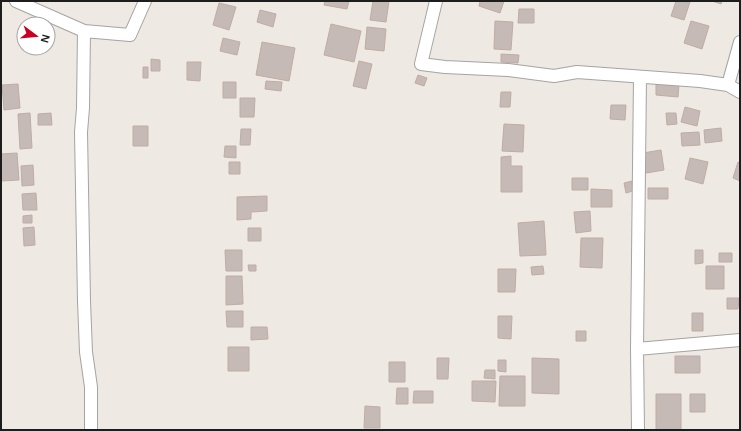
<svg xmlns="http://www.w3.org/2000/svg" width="741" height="431" font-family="Helvetica,sans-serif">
<rect width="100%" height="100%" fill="#eee9e2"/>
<path fill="#c6bab6" stroke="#c0aca5" d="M325,1h24l-2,8 -23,-4z
M373,1h16l-3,21 -16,-2z
M480,1h24l-4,12 -21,-7z
M676,1l14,1 -6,18 -13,-4z
M712,1h10l-1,3z
M219,3l17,4 -7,23 -16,-5z
M519,9h15v14h-16z
M260,10l16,4 -3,13 -16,-5z
M495,21l18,1 -2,28 -17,-1z
M691,21l18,5 -7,23 -18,-6z
M331,24l30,7 -7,31 -30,-7z
M367,27l19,2 -2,22 -19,-2z
M223,38l17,4 -3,13 -17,-4z
M262,42l33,6 -6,33 -33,-6z
M501,54l18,1 -1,8 -17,-1z
M151,59l9,1v11h-9z
M359,61l13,3 -6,25 -13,-3z
M187,62h14l-1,19 -13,-1z
M143,67h5v11h-5z
M418,75l9,3 -3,8 -9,-3z
M266,81l16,1 -1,9 -16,-2z
M223,82h13v16h-13z
M18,84l2,24 -16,2 -2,-25z
M656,84l23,1 -1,12 -22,-2z
M501,92h10l-1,15h-10z
M240,98h15l-1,19h-14z
M611,105h15l-1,15 -15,-1z
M685,107l15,4 -3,15 -16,-4z
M30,113l2,35 -12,1 -2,-35z
M51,113l1,12h-14v-11z
M666,113h10l1,11 -10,1z
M504,124l20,1 -1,27 -21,-1z
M133,126h15v20h-15z
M721,128l1,13 -17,2 -1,-13z
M241,129h10l-1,16h-10z
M699,132l1,13 -18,1 -1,-13z
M225,146h11v12l-12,-1z
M661,150l3,20 -18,3 -3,-20z
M17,153l2,27 -18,1v-27z
M511,156v10h11v26h-21v-35z
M690,158l18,4 -5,22 -18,-5z
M229,162h11v12h-11z
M738,162l2,1v18l-7,-3z
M33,165l1,20 -12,1 -1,-20z
M572,178h16v12h-16z
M632,181l1,10 -7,2 -2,-10z
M648,188h20v11h-20z
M591,189l21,1v17h-21z
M36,193l1,17h-14l-1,-16z
M267,196v15l-16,1v7l-14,1v-23z
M590,211l1,20 -15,2 -2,-21z
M32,215v8h-9v-7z
M544,221l2,34 -26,1 -2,-33z
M34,227l1,18 -11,1 -1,-18z
M248,228h13v13h-13z
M581,238h22l-1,30 -22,-1z
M225,250h17v21h-16z
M695,250h8v13l-8,1z
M719,253h13v9h-13z
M248,265h8v6h-7z
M543,266l1,8 -12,1 -1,-8z
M706,266h18v23h-18z
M498,269h18l-1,23h-17z
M226,276h16l1,28 -17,1z
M727,298h12l-1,11h-11z
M226,311h17v16h-16z
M692,313h11v18h-11z
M498,316h14l-1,23 -13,-1z
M251,327h16l1,12 -17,1z
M576,331h10v10h-10z
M228,347h21v24h-21z
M675,356h25v17h-25z
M437,358h12l-1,21h-11z
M532,358l27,1v35l-27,-1z
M498,360h8v12l-8,-1z
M389,362h16v20h-16z
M485,370h10v9l-11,-1z
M500,376h25v30h-26z
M472,381h24l-1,21 -23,-1z
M397,388h11v16h-12z
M414,391h19v12h-20z
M656,394h25v36h-25z
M690,394h15v18h-15z
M365,406l15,1v21h-16z"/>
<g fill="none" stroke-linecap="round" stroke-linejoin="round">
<defs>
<path id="minor" d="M16,1l68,30 46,4 15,-34
M436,1l-15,63 24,3 63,3 46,6 23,-4 123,9 28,4 12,7
M84,31l-1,77 -2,24 3,169 2,51 5,35v43
M728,85l12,-43
M637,349l103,-9
M638,430l-1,-81 3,-272"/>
</defs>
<use href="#minor" stroke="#a4a4a4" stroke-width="14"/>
<use href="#minor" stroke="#fff" stroke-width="12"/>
</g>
<rect width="741" height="431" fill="none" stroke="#1d1d1d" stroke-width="4"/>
<g transform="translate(36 36) rotate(106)"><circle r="19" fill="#ffffff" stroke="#a5a5a5"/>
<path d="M0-3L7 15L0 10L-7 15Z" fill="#ca0020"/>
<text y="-6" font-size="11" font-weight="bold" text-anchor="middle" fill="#1d1d1d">N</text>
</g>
</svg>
